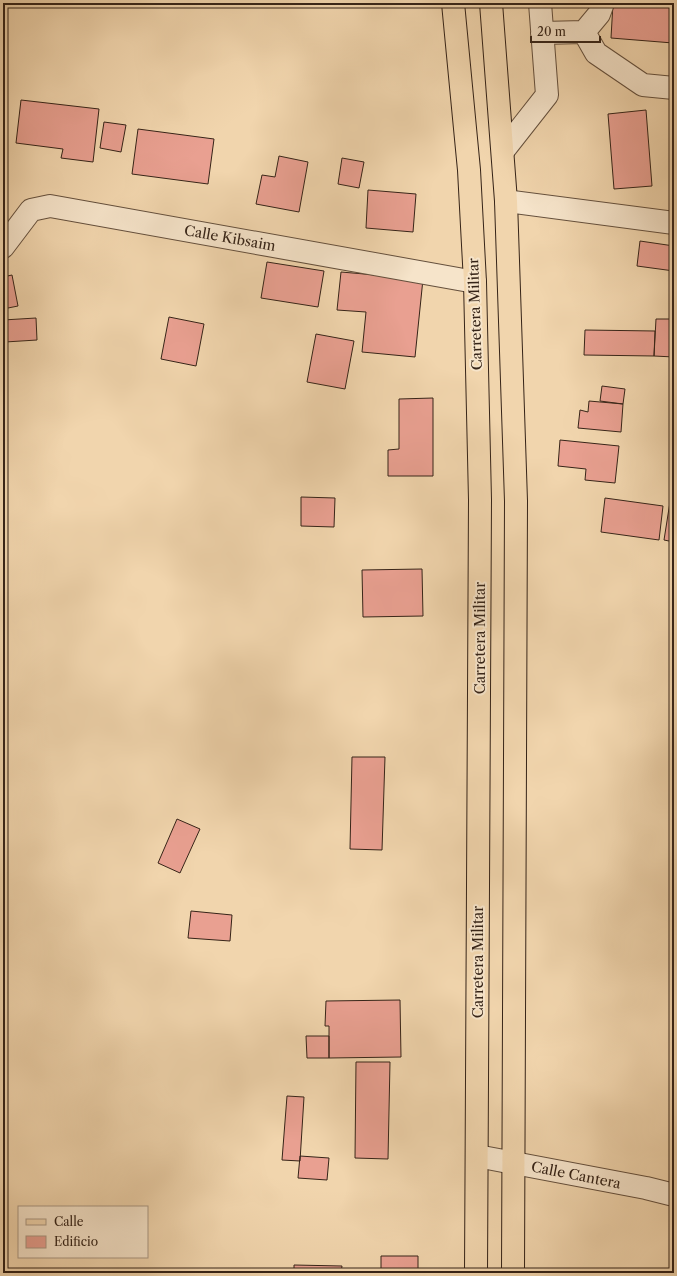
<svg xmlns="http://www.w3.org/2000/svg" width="677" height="1276" font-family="'Libre Caslon Text',serif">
<rect width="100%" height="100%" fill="#f1d5ad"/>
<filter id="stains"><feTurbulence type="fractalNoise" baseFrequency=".005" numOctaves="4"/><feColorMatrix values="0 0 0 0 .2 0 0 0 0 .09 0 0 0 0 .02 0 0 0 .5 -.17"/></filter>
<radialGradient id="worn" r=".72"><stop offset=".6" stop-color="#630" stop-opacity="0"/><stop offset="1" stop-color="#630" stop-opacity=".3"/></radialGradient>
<path fill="#e9a091" stroke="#362418" d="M613,3l61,5v75h-4l3,-40 -62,-5z
M21,100l78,9 -6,53 -32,-4 2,-9 -47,-6z
M646,110l6,76 -38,3 -6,-75z
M104,122l22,3 -5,27 -21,-4z
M138,129l76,10 -6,45 -76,-10z
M279,156l29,6 -9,50 -43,-8 6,-29 13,2z
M342,158l22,4 -5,26 -21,-4z
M368,190l48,4 -3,38 -47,-4z
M640,241l34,5v25l-37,-5z
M267,262l57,9 -6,36 -57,-9z
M341,272l82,7 -8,78 -53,-5 4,-40 -29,-2z
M12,275l6,31 -15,3v-32z
M169,317l35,7 -8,42 -35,-7z
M36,318l1,22 -32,2 1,14h-3v-36z
M656,319h18v38l-20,-1z
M585,330l70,1 -1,25 -70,-1z
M316,334l38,7 -9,48 -38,-7z
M602,386l23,3 -2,15 -23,-3z
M433,398v78h-45v-26l11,-1v-50z
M589,401l34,3 -2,28 -43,-4 2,-18 8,2z
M560,440l59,6 -4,37 -30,-3 1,-11 -28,-3z
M301,497l34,1 -1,29 -33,-1z
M605,498l58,8 -4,34 -58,-8z
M670,502h4v40l-10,-2z
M422,569l1,47 -60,1 -1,-47z
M352,757h33l-3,93 -32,-1z
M177,819l23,10 -20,44 -22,-10z
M191,911l41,4 -2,26 -42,-3z
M400,1000l1,57 -72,1v-32h-4l1,-25z
M306,1036h23v22h-22z
M356,1062h34l-2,97 -33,-1z
M287,1096l17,1 -4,64 -18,-1z
M300,1156l29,2 -2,22 -29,-2z
M381,1256h37v17h-37z
M294,1265l48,1 -1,7h-47z"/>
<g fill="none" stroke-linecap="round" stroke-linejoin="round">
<defs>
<path id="minor" d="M584,32l12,21 47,32 31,3
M584,32l15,-18 4,-11
M542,33l42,-1
M503,151l44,-56 -7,-92
M506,201l168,22
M3,247l28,-37 19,-4 425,76
M477,1156l169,32 28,7"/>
<path id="major" d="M453,3l16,167 6,112 5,218 -4,773
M491,3l15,198 10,300 -3,772"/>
</defs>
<use href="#minor" stroke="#65503d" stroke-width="24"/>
<use href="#major" stroke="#362418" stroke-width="24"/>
<use href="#minor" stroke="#f6e4ca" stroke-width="22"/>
<use href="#major" stroke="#f1d5ad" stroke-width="22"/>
</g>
<g text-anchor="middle" stroke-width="4" stroke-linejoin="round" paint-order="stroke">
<g font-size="14" fill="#362418" stroke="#f6e4ca">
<text transform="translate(230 238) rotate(10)" y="5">Calle Kibsaim</text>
<text transform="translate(475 314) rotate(-92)" y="5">Carretera Militar</text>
<text transform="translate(480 638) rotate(-90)" y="5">Carretera Militar</text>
<text transform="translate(478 962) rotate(-90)" y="5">Carretera Militar</text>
<text transform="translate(576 1175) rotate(11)" y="5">Calle Cantera</text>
</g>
</g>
<rect width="677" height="1276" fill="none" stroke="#f1d5ad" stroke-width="16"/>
<rect x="4" y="4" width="669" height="1268" fill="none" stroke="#362418" stroke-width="2"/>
<rect x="8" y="8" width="661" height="1260" fill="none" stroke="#362418"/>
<rect x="18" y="1206" width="130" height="52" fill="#f6e4ca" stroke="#a99783"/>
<rect x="26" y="1219" width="20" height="6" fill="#f1d5ad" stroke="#a99783"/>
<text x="54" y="1226" font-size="12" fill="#362418">Calle</text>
<rect x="26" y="1236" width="20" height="12" fill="#e9a091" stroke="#a99783"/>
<text x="54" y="1246" font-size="12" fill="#362418">Edificio</text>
<path d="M531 36v6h69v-6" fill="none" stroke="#362418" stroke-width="2"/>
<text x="537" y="36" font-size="12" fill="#362418" stroke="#f6e4ca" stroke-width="3" paint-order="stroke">20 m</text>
<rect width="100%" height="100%" filter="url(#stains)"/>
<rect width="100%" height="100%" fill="url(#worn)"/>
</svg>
